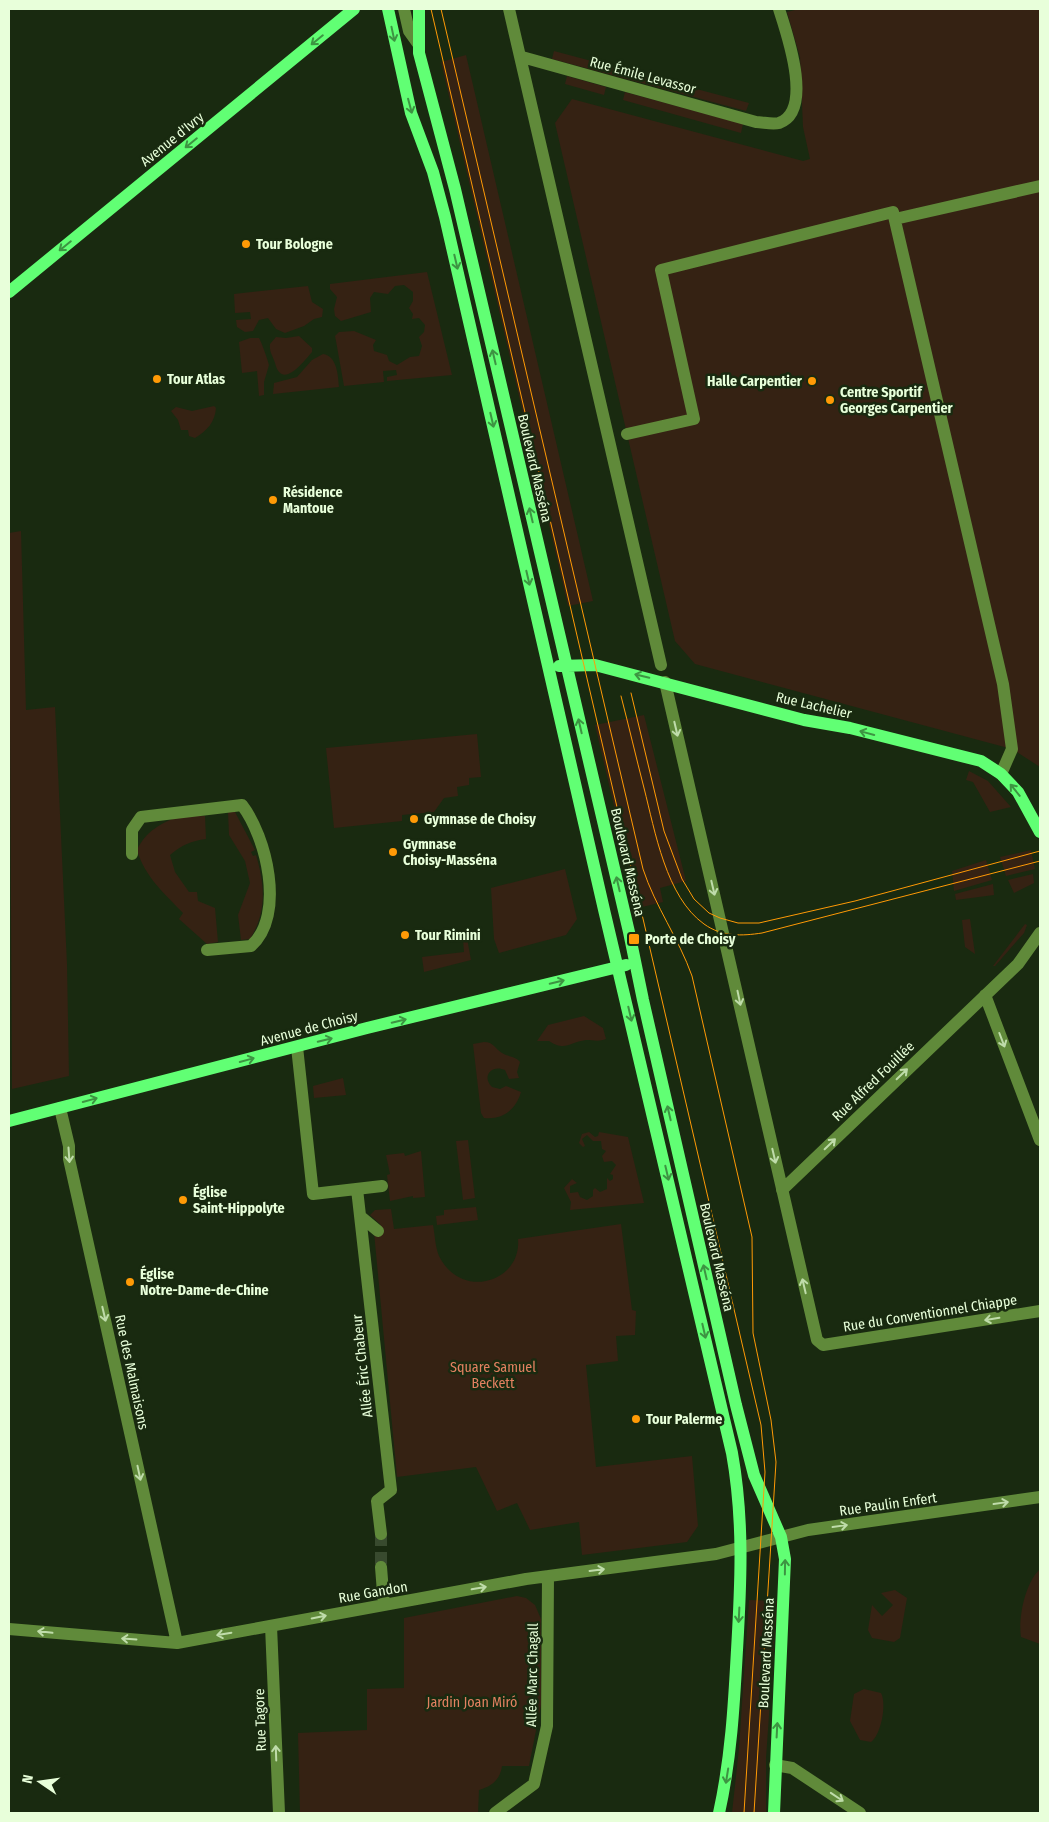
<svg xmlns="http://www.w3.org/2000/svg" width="1049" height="1822" font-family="'Fira Sans Condensed',sans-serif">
<rect width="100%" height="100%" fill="#192a10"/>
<path fill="#352213" d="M799,9h241v758l-28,-18 -317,-85 -20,-23 -120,-518 17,-24 231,62 7,-2 -7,-32 -3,-70 -13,-45z
M554,51l195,52 -3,8 -194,-52z
M466,55l127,546 -25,5 -127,-544z
M567,76l39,11 -2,8 -39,-11z
M625,92l118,32 -2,9 -118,-33z
M427,272l25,103 -65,6v-4l10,-2 -1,-5 -13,1 1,11 -40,4 -8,-45 -1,-5 4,-4 15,-1 22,9 -3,5 1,6 13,4 2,6 8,4 13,-8 9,-1 3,-10 -3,-9 5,-5 1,-7 -6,-7 -7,1 1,-5 -4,-6 4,-7v-9l-9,-7 -9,1 -7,8 -14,-2 -4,6 1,14 -30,9 -6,-5 -1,-7 3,-12 -7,-8v-5z
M308,286l4,16 11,7 -1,8 -8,2 -10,7 -19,7 -9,-4 -8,-11 -9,2 -6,11 -8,1 -8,-5 -1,-7 15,-1 -1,-7 -15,1 -1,-19z
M299,336l13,12v4c-8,9 -30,39 -37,11 -2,-7 -6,-11 -5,-19l6,-7 10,1z
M250,338h9c2,3 9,22 10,27l-5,17v13l-5,1 -2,-25 -15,2 -3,-31z
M323,354c14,2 15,21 16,33l-66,7 1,-11 23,-6 15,-17z
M214,406l2,2c-1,14 -9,23 -21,30l-6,-2 -1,-6h-7l-3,-10 -7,-9 5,-4 16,4z
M21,531l5,179 29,-3 12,257 2,112 -57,13 -3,-556z
M644,715l42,166 -26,7 3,14 -25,6 -43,-183z
M477,734l4,43 -12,1v7l-12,2 1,9 -14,2 -10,14 -32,3v6l-68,7 -8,-80z
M969,771l19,10 23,26 -21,5 -17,-30 -7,-2z
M228,812h7l20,38 -4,2 2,4 3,-1c9,30 11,57 -6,84l-9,1 -3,-25 12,-32 -5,-22 -16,-26z
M179,816h26l1,23c-15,2 -24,6 -36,16l5,17 14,20h8l1,9 17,7 3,34 -11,2 -28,-25 4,-6c-19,-20 -38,-36 -46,-63 9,-19 23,-26 42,-34z
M1031,850l4,19 -29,7 -6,-19z
M986,860l6,20 -38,11 -2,-20z
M565,869l12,50 -11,16 -67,18 -5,-14 -3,-51z
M1033,874l1,9 -20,10 -6,-13z
M993,884l1,11 -38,5 -1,-6z
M970,919l5,35 -10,-7 -3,-27z
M1025,924l2,1 -3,8 -29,33h-2z
M467,938l4,22 -47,12 -2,-15 42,-5 -1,-13z
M584,1016l19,12 3,11c-7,3 -13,1 -20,1 -17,2 -20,12 -37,1h-12l11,-16z
M484,1042c10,0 10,6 18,11 6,4 14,3 18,9l-3,10 2,6 -10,1 -4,-9c-13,-6 -24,6 -13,17l8,2 6,-3 15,6c-5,17 -17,28 -37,26l-3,-5 -8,-69z
M343,1078l3,17 -32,3 -1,-12z
M589,1132l6,5 3,-1 1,-4 29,5 16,66 -74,7 1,-8 -7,-14 8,-9 5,4 -7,3v7l8,-1 2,5 7,3 6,-4v-6l2,-2 5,4 7,-3v-11l3,3 3,-2v-4l-3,-1 6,-9 -4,-4 -8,1 -2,-6 4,-5 -4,-2 -1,-8h-8l-6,-6 -5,4 3,7 -2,1 -4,-4 3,-9z
M468,1140l7,58 -12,2 -7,-59z
M421,1151l4,46 -12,1v-2l-23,5 -3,-26 3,-1 -4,-19 18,-2 1,3z
M476,1207l2,13 -41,5 -1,-9 8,-1v-5z
M391,1209l3,20 39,-4c2,10 2,21 6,31 22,45 83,26 79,-17l103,-15 11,86 4,1 -1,24 -19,1 2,25 -32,4 10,102 96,-11 6,70 -11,16 -105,13 -3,-33 -49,8 -13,-27 -20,8 -21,-44 -79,10 -23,-245 8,-2 -2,-6 -10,-9 5,-5z
M1039,1570h1v74l-19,-7c-3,-19 4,-53 18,-67z
M895,1590l12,8 -7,40 -6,4 -22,-4 -4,-8 4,-25 10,11 11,-11 -12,-12z
M517,1596l9,2 9,7 6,14v86l-12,61h-27c-2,14 -10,20 -23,24l-1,23h-178l-2,-80 69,-3v-41l37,-1v-70z
M749,1600l28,1 -11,157v55h-34l7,-65z
M864,1689l17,4c6,11 0,42 -10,49l-11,-2 -10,-19 4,-27z"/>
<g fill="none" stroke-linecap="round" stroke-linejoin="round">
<path stroke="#384a2e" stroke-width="12" stroke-dasharray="12 6" stroke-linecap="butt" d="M381,1534v33"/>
<path stroke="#608a3a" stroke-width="12" d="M404,9l5,22 10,14
M509,9l152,656
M522,57l234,65c7,0 16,3 23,1 35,-12 8,-89 0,-114
M895,219l145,-33
M627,434l67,-15 -33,-149 232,-58 110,472 9,65 -11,25
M665,682l152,658 6,5 217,-34
M132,854v-24l9,-13 101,-12c24,31 44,110 9,141l-44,4
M985,995l55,145
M297,1047l16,147 69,-8
M60,1108l9,38v13l108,484
M357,1189l34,301 -14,11 4,33
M782,1190l236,-226 22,-31
M360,1216l18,15
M381,1567l3,38
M271,1626l8,187
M9,1629l168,14 349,-64 190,-25 92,-24 232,-33
M775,1765l17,3 68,45
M495,1813l39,-29 13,-58 1,-150"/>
<path stroke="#61ff74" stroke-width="12" d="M388,9l23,104 22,59 12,45 160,697 127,539c12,67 9,129 5,197 -3,55 -6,109 -18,163
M419,9v44l36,136 174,743 14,68 93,405 18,70 27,62 4,22 -11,254
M9,292l345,-283
M559,666l36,-1 209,55 46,8 131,33 20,13 17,18 22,40
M9,1121l358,-93 259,-63"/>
<path stroke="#ff9a06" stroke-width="1" d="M431,9l330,1416 4,47 -21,341
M441,9l202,860c12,37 36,70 49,107l60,261 1,96 18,87 5,42 -22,351
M631,693l33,138 18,48 12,20 15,14 11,5 18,5h21l96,-22 185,-50
M621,696c8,31 15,61 23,92 11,43 22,109 60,136 18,13 38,12 58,9l278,-72"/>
</g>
<defs><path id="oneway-shaft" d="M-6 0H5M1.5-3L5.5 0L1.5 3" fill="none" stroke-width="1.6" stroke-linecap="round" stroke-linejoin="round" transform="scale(1.25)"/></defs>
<g stroke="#3d9442">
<use href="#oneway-shaft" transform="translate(393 34) rotate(78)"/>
<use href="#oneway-shaft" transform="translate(317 40) rotate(141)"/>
<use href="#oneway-shaft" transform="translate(410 106) rotate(75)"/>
<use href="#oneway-shaft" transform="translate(191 143) rotate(141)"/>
<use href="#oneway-shaft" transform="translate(65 246) rotate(141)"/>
<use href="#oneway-shaft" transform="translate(456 262) rotate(77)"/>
<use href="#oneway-shaft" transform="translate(494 357) rotate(-103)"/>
<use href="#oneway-shaft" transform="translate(492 420) rotate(77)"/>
<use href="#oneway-shaft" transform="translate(531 515) rotate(-103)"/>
<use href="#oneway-shaft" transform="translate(528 578) rotate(77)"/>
<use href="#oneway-shaft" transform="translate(642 676) rotate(-167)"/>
<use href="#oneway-shaft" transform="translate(580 726) rotate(-103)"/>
<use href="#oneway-shaft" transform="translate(867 733) rotate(-165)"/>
<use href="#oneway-shaft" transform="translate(1015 790) rotate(-129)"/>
<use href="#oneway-shaft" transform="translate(618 884) rotate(-103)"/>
<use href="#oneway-shaft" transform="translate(557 982) rotate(-13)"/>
<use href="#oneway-shaft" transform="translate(630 1014) rotate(77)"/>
<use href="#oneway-shaft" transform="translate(399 1021) rotate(-14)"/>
<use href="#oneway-shaft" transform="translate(325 1040) rotate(-14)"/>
<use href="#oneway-shaft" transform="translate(247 1060) rotate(-15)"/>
<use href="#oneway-shaft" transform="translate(90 1100) rotate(-15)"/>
<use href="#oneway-shaft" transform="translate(669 1113) rotate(-103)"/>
<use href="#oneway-shaft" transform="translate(667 1173) rotate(77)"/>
<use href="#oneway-shaft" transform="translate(705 1272) rotate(-103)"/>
<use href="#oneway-shaft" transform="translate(704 1331) rotate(77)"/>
<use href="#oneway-shaft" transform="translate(785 1567) rotate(-89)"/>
<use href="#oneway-shaft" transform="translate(739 1615) rotate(93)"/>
<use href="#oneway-shaft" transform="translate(777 1730) rotate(-87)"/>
<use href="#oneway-shaft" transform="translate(727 1776) rotate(99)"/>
</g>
<g stroke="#bfdcaa">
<use href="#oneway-shaft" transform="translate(676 729) rotate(77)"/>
<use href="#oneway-shaft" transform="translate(713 888) rotate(77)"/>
<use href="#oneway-shaft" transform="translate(739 998) rotate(78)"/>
<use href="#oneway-shaft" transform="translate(1002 1040) rotate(69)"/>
<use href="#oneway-shaft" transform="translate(902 1074) rotate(-44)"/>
<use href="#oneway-shaft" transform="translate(830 1144) rotate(-44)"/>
<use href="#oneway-shaft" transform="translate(69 1155) rotate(86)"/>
<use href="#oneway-shaft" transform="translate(774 1156) rotate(77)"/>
<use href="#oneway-shaft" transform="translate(804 1286) rotate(-103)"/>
<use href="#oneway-shaft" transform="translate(104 1314) rotate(77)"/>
<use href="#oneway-shaft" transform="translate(992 1319) rotate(171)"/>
<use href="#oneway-shaft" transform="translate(139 1473) rotate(78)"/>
<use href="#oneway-shaft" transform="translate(1001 1503) rotate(-8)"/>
<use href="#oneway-shaft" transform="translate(840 1526) rotate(-8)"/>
<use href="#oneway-shaft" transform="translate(597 1570) rotate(-7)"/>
<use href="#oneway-shaft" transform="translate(479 1588) rotate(-10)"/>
<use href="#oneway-shaft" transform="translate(319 1617) rotate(-11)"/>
<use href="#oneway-shaft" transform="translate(45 1632) rotate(-174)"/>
<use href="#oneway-shaft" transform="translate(224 1634) rotate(170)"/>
<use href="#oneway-shaft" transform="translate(129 1639) rotate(-176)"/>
<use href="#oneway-shaft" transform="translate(276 1753) rotate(-92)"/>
<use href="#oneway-shaft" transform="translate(837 1797) rotate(34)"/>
</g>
<g fill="#ff9a06" stroke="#192a10" stroke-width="2">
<circle cx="246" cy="244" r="5"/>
<circle cx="157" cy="379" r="5"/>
<circle cx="812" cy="381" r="5"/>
<circle cx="830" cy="400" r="5"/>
<circle cx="273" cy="500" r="5"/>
<circle cx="414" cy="819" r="5"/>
<circle cx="393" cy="852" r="5"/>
<circle cx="405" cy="935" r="5"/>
<rect x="628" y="933" width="12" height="12" rx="2.5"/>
<circle cx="183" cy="1200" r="5"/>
<circle cx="130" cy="1282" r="5"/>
<circle cx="636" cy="1419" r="5"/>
</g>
<g text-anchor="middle" stroke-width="5" stroke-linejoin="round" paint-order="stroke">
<g font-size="14" fill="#e8ffda" stroke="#192a10">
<text transform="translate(643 75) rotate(15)" y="5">Rue Émile Levassor</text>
<text transform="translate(172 139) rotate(-39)" y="5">Avenue d'Ivry</text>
<text transform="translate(535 468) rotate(77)" y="5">Boulevard Masséna</text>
<text transform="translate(814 705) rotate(13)" y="5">Rue Lachelier</text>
<text transform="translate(628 862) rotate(77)" y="5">Boulevard Masséna</text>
<text transform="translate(309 1028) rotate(-15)" y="5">Avenue de Choisy</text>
<text transform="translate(873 1081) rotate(-44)" y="5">Rue Alfred Fouillée</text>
<text transform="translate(717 1257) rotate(77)" y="5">Boulevard Masséna</text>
<text transform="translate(930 1313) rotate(-9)" y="5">Rue du Conventionnel Chiappe</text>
<text transform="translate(362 1366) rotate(-96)" y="5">Allée Éric Chabeur</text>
<text transform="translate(132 1372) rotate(78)" y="5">Rue des Malmaisons</text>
<text transform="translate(888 1504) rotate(-8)" y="5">Rue Paulin Enfert</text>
<text transform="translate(373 1592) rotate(-10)" y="5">Rue Gandon</text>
<text transform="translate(766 1653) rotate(-87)" y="5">Boulevard Masséna</text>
<text transform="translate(532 1675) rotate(-89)" y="5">Allée Marc Chagall</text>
<text transform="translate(260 1720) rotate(-92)" y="5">Rue Tagore</text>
</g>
<g font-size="14" font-weight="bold" fill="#e8ffda" stroke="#192a10" text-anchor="start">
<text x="256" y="249">Tour Bologne</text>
<text x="167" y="384">Tour Atlas</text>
<text x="802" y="386" text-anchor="end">Halle Carpentier</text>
<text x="840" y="397">Centre Sportif<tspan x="840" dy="16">Georges Carpentier</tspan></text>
<text x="283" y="497">Résidence<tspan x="283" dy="16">Mantoue</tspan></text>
<text x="424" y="824">Gymnase de Choisy</text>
<text x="403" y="849">Gymnase<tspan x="403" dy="16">Choisy-Masséna</tspan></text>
<text x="415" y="940">Tour Rimini</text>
<text x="645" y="944">Porte de Choisy</text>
<text x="193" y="1197">Église<tspan x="193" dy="16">Saint-Hippolyte</tspan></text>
<text x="140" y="1279">Église<tspan x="140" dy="16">Notre-Dame-de-Chine</tspan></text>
<text x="646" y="1424">Tour Palerme</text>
</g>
<g font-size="14" fill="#e38161" stroke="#192a10">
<text x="493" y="1372">Square Samuel<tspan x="493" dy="16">Beckett</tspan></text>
<text x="472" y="1707">Jardin Joan Miró</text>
</g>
</g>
<rect width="1049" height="1822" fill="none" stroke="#e8ffda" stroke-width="20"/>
<g transform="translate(40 1782) rotate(283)" stroke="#192a10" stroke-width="4" paint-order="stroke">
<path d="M0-4L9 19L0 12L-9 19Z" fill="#e8ffda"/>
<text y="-8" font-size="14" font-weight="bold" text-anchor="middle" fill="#e8ffda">N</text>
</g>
</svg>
